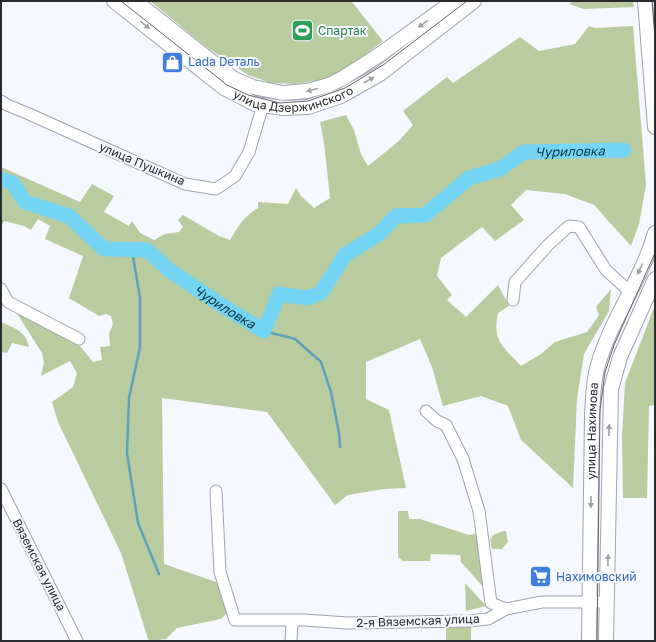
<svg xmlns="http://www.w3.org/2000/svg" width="656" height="642" font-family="'Golos Text',sans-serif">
<rect width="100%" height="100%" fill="#f5f8fe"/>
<path fill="#b8cca0" d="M150,1h203l-1,1 31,39 -34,27 -26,11 -26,5 -26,-1 -23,-8 -43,-29z
M573,1h60l1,6 -50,2 -15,-5z
M589,26l6,2 38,-2 13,159 -7,39 -8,22 -37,-41 -29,-11 -39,-4 -15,15 13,15 -29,21 -13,-14 -41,31 -4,18 15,19 -5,5 19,17 32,-32 11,21 -11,7c-6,29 5,33 23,53l20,-12 14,-12 32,-10 12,-17 -3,-8 15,-18 -2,22 -25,43 -7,45 -4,89 -52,-48 -13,-34 -27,-10 -38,10 -11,-39 -12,-28 -54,23v37l23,11 17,78 -22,1 -36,6 -13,10 -68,-93 -105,-14 2,166 55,19 9,29 -7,7 -44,9 -11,11 -16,2 -2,-2 -27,-86 -63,-131 -6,-20 21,-15 4,-14 -7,-12 -29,15 3,-14 -2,-9 -24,-38 1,-2 60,32 14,17 9,-2 -2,-13 10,-1 -1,-12 4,-10 -2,-8 -5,-2 -7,2 -30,-18 14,-42 -38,-17 5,-13 -12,-7 -7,11 -7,-4 -20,-5 -3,5v-59l79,35 12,-18 22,12 -10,16 25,14 3,-5 8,12 14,7 11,-6 14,-2 4,-5 -5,-7 5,-5 36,21 11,4c9,-15 13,-23 28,-32v-6l30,2 8,-16 5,8 13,12 16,-10 -6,-55 -4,-21 26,-7 8,15 7,24 7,12 31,-25 14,-16 -10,-14 44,-34 6,6 67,-46 19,14 36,-7z
M655,305v100l-6,1 -2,92h-24l-1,-61 3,-54z
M1,322c13,6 25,9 28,25l-17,-4 -5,10 -6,-1z
M398,511h10l1,8h11l49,16 10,-2 5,55 -23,-26 -1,-7 -29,-1 -1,7h-27l-5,-4z
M503,531h3l2,11 -6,7h-10l-2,-9 3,-5z
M465,583l21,23 -20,5z
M471,626v15h-25v-13z"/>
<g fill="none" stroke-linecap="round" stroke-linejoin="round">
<path stroke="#5ea2b9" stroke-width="2.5" d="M132,250l8,48v49l-11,51 -2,55 11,70 21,51
M264,331l31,8 26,23 10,30 8,41 1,14"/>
<path stroke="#75d5f4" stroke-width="15" id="s1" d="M1,179l12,4 12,19 44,14 35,33 43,1 22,20 52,35 43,26 15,-37 28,4 14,-5 24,-38 34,-21 17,-18 29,-1 44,-37 31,-9 24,-17 100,-2"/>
<defs>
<path id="minor" d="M1,101l6,4 22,9 156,70 31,5 19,-13 14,-24 14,-47
M1,289l7,13 71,37
M513,300l2,-18 33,-37 21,-19 10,1 27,43 24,22
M426,411l11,10 9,4 17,34 16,52 12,92 15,6
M1,489l76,152
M216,491l4,81 15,48h69l43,3 122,-2 19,-2 18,-10 36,-7h65
M291,641l1,-21"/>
<g id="major">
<path id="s2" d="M114,1l110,87 31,16 28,4 25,-1 33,-11 39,-22 94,-73"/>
<path d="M135,1l99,78 19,8 30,6 24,-2 22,-6 14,-7 36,-23 75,-54"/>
<path d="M645,1l10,126"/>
<path id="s3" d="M589,641l3,-225c1,-17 1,-35 6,-51 13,-46 44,-86 57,-132"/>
<path d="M606,641l5,-252 9,-32 35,-78"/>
</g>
</defs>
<use href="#minor" stroke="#9fa4ae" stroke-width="13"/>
<use href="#major" stroke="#9fa4ae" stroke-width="16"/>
<use href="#minor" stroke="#fff" stroke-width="11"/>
<use href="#major" stroke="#fff" stroke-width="14"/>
<path stroke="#616367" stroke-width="1" d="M121,1l106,84 21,10 32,8 28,-2 37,-13 38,-23 84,-64
M652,1l3,37
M597,641l3,-231 5,-38 9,-27 41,-92"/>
</g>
<defs><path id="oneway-solid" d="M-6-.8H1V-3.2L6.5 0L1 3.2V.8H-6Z"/></defs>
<g fill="#9fa0a1">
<use href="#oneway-solid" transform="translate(423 24) rotate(144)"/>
<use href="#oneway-solid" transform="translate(145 25) rotate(39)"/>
<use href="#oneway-solid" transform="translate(369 80) rotate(-30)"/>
<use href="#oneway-solid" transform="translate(312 90) rotate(165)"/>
<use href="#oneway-solid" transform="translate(640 269) rotate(115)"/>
<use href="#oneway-solid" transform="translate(609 430) rotate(-89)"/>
<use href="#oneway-solid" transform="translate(591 502) rotate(91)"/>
<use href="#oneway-solid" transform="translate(608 560) rotate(-89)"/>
</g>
<defs>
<symbol id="stadium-square" viewBox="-11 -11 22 22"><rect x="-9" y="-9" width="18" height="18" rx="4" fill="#2e9e5b" stroke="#f5f8fe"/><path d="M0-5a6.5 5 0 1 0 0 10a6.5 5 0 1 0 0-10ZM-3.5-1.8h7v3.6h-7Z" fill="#fff"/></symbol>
<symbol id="shop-square" viewBox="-11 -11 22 22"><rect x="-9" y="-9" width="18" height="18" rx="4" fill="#3f7fe0" stroke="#f5f8fe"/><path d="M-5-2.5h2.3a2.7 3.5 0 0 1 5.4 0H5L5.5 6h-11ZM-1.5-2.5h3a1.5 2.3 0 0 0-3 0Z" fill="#fff"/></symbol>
<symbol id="supermarket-square" viewBox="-11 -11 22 22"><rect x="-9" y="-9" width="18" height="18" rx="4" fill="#3f7fe0" stroke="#f5f8fe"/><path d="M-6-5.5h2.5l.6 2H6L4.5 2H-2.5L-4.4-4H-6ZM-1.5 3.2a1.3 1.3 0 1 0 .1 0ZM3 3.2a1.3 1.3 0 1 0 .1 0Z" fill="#fff"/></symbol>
</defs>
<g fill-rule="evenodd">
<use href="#stadium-square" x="290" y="18" width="25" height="25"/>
<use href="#shop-square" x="160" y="50" width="25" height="25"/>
<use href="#supermarket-square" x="528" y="564" width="25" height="25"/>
</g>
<g text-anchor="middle" stroke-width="4" stroke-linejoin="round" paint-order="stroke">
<g font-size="12" fill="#27864d" stroke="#f5f8fe" text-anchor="start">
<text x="318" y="35">Спартак</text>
</g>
<g font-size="12" fill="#366cbe" stroke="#f5f8fe" text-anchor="start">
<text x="188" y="66">Lada Dеталь</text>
<text x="556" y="581">Нахимовский</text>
</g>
<g font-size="12" fill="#292b2e" stroke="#f5f8fe">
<text dy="4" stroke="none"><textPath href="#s2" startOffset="214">улица Дзержинского</textPath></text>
<text transform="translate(142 164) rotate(23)" y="4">улица Пушкина</text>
<text dy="4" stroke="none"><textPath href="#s3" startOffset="210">улица Нахимова</textPath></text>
<text transform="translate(39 565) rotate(63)" y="4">Вяземская улица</text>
<text transform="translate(418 621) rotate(-2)" y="4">2-я Вяземская улица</text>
</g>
<g font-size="13" font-style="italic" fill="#063542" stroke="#f5f8fe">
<text dy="5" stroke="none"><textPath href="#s1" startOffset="702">Чуриловка</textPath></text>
<text dy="5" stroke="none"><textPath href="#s1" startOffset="269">Чуриловка</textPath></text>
</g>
</g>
<rect width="656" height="642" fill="none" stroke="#292b2e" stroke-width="4"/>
</svg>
